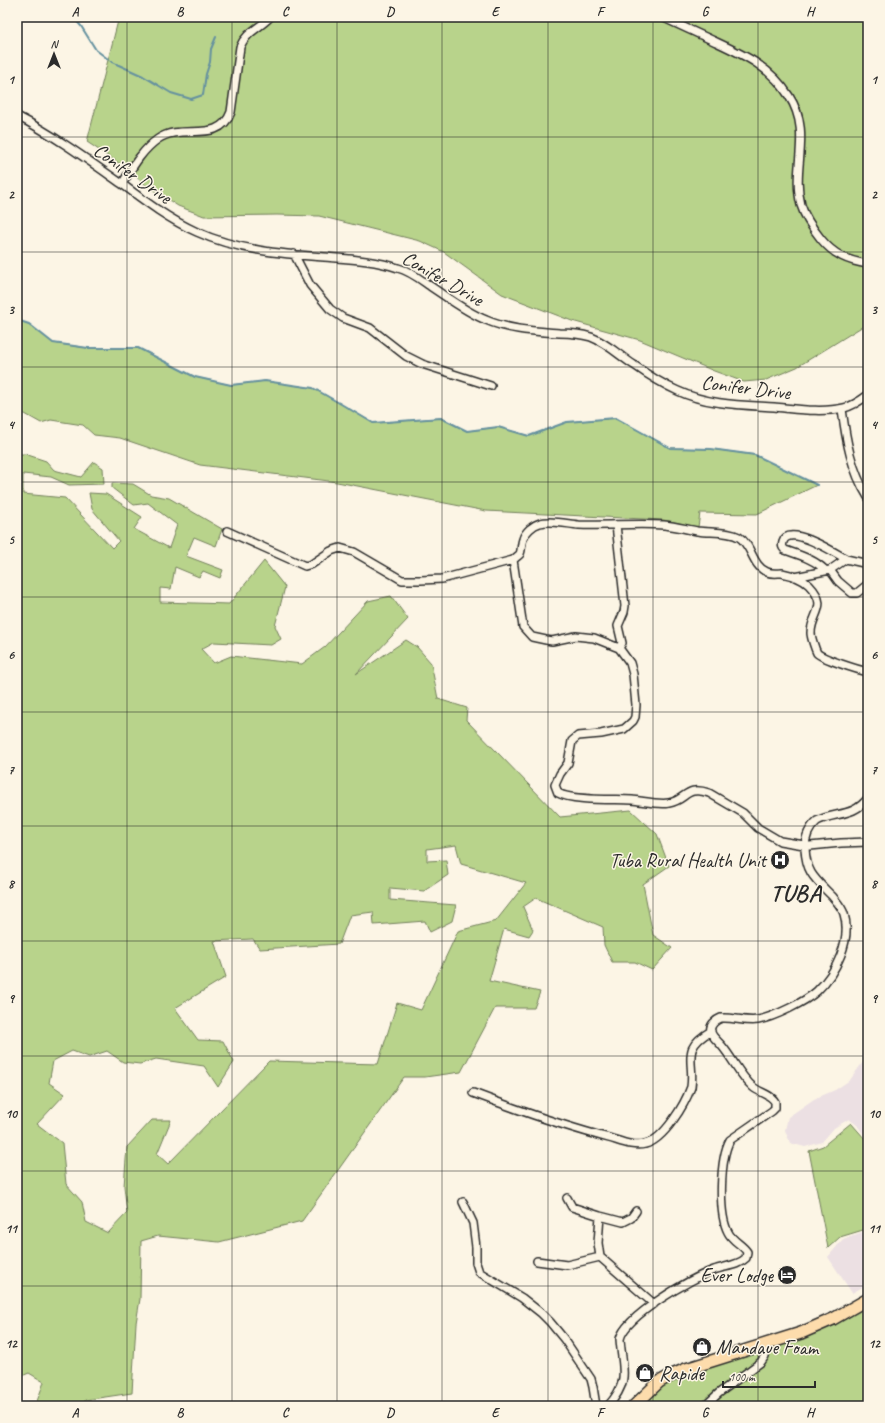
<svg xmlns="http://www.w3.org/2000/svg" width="885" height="1423" font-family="Caveat,sans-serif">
<rect width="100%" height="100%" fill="#fcf5e5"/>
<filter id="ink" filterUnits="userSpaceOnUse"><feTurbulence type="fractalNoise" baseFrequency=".025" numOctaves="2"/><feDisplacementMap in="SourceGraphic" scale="8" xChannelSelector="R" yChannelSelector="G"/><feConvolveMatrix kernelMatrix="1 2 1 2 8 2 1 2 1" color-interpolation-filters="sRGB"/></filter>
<g filter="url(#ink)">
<path fill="#ece0e3" d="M868,1055v86l-11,-16 -8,-6 -15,9 -12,14 -17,5 -15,-4 -5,-13 3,-13 26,-18 21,-9 15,-10z
M862,1232l6,8v44l-16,9 -24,-36 15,-18z"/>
<path fill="#b8d38b" stroke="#727f5b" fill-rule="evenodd" d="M119,17h749v306l-71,44 -31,13 -22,2 -30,-11 -74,-31 -68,-19 -70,-27 -58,-42 -24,-11 -101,-25 -42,-1 -73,1 -26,-10 -31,-20 -24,-20 -36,-24z
M17,320l12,4 24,19 35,5h50l57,29 36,8 34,-4 48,7 28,16 32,19 68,-5 26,13 31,-4 31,9 38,-14 49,-4 54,30 41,1 44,6 62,30 -60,29 -57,-1 -2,14 -35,-7 -177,-9 -149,-29 -137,-17 -80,-27 -26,-3 -11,-10 -32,-5 -10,3 -16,-9 -8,-2z
M17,454h8l21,7 8,9 27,7 13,-15 9,6 1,16 -35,1 -18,-8 -28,-3v20l42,4 47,50 7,-7 -27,-32 -3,-16 17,1 36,23 -8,12 35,19 8,-23 -29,-22 -14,2 -22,-17v-5l21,1 18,11 18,3 53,31 -6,17 -22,-9 -8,19 37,14 -3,8 -17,-7 -4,6 -24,-10 -4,22 -11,-1v14l69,2 35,-43 21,26 -10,39 6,13 -10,6 -57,-3 -13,7 13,14 17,-7 71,8 23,-17 43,-46 23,-5 17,23 -52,55 50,-34 11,7 14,16 7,36 29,9 -1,12 94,97 71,-7 26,24 12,32 -26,18 10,51 19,13 -20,22 -17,-8h-23l-8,-17 -1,-18 -67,-29 -13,9 10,23 -4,6 -25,-7 -15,52 51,11 -6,16h-39l-34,64 -36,5h-21l-102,144 -83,21 -61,-6 -17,5 -1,58 -4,24 -4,70 -47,7v6h-47l-2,-2 8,-22 -15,-9 -12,5zM456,845l5,19 65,19 -30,38 -38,10 -37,79 -24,-7 -19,61 -109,-3 -101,103 -11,-10 14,-34h-19l-25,27 -3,39 3,27 -19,20 -22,-11 -4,-20 -16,-18 -4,-41 -25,-19 28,-30 -16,-11 4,-22 19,-10 17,6 18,-6 16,11 17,2 16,-5 48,7 14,21 16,-25 -11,-21 -25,-1 -23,-32 51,-31 -12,-36 39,-2 7,10 79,-5 11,-29 23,-3 1,13 51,-4 5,11 22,-11 4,-16 -66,-5v-12l34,3 24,-16 -2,-15 -19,1v-12z
M851,1123l14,16 3,5v91l-5,-5 -23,7 -12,11 -19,-97 14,-5z
M868,1302v104h-228l24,-23z"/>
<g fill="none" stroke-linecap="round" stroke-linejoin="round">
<path stroke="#65919f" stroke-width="2" d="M73,17l8,9 15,24 16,12 31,14 28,17 20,6 12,-4 3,-21 4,-12 1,-13 5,-12
M17,320l12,4 24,19 35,5h50l57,29 36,8 34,-4 48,7 28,16 32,19 68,-5 26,13 31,-4 31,9 38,-14 49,-4 54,30 41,1 44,6 62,30"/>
<defs>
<path id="street" d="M662,17c17,8 35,16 52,24 30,14 57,26 75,55 24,37 2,71 12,109 4,13 12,24 20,34 13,16 27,22 47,25
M17,116c37,19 71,44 105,68 24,18 48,36 75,48 39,18 85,22 127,25 25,2 50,3 74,11 12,3 22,11 32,18 18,12 36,26 56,34 23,10 48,11 73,13 10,0 22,1 32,4 16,6 29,19 43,28 14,10 28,19 44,26 30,14 64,14 96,16 23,2 47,6 70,1 9,-2 16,-7 24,-13
M122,184c10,-16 20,-34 36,-45 24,-17 61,6 73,-27l9,-65c6,-15 20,-19 30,-30
M294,254l16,31 20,24 13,9 27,10 36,28 16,8 69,22
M842,409c4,31 9,61 26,88
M616,525l9,81 -1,6 -6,14 4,17 -3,5
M227,531l78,35 7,-2 19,-13 9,-3 14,4 48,28h19l21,-1 71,-19c2,-2 5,-4 7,-6 2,-5 1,-10 3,-15 2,-7 10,-14 17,-16 12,-3 27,1 39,2 28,1 57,-2 85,0 11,1 22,4 33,6 13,2 30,0 42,6 13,8 13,29 28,35 5,2 10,1 15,1 10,2 20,5 27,12 21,22 2,28 2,48 0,4 4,16 6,20 6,6 42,17 51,19
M513,560l10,67 9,10 14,3 6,1 24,-5 18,2 25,10 11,15 3,11 3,31 -1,12 -2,4 -9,8 -23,5 -23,2 -6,5 -4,22 -8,11 -5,11 3,8c14,8 56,6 74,7 11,1 27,5 37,3 18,-3 16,-18 40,-10l34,20 15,15 22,13 30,5 31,-3 27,-1
M825,570c-11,-11 -26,-15 -40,-20 -3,-3 -3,-4 -2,-8 5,-19 53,11 63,17
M830,570l8,11 14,12h5l11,-9
M795,577l35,-7 16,-11 22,5
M473,1093c45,17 90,33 136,45 11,3 24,9 36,6 19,-4 40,-40 46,-57 4,-27 -11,-38 20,-56
M567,1198l5,9 28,9 23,6 8,-4 5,-7
M463,1202l10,21 3,24v16l3,9 43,26 19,15 9,9 14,17 27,40 2,8 3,19
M600,1216l-2,27 2,14 54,47
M537,1261l30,4 33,-8
M608,1406c23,-26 14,-37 12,-67 5,-23 72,-61 94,-69 10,-4 24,-4 32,-12l1,-6c-5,-8 -15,-11 -19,-20 -10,-19 -8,-74 2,-92l42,-29 3,-3v-6c-4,-8 -15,-9 -22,-15 -13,-11 -20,-28 -31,-41 -3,-4 -10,-9 -11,-14 -2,-7 5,-12 10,-14 13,-1 24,4 37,2 16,-3 47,-18 59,-29 19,-18 35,-51 27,-77 -2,-7 -7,-12 -12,-18 -17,-17 -26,-23 -27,-48 0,-11 4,-20 12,-27 18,-9 37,-4 51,-23
M705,1406l14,-13 42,-31 4,-6 2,-12"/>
<path id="primary" d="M634,1406l25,-24 9,-5 18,-8 115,-36 32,-14 35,-20"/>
</defs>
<use href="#street" stroke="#2b2b2b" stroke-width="10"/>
<use href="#primary" stroke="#2b2b2b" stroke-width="14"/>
<use href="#street" stroke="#fcf5e5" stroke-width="7"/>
<use href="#primary" stroke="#fddcac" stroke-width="11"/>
</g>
</g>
<path fill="none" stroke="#2b2b2b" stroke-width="1" stroke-opacity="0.55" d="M127,17v1389M232,17v1389M337,17v1389M442,17v1389M548,17v1389M653,17v1389M758,17v1389M17,137h851M17,252h851M17,367h851M17,482h851M17,597h851M17,712h851M17,826h851M17,941h851M17,1056h851M17,1171h851M17,1286h851"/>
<defs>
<symbol id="hospital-disc" viewBox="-11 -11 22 22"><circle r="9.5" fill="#2b2b2b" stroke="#fcf5e5"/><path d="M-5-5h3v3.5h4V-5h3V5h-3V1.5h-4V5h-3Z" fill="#fff"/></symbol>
<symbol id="hotel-disc" viewBox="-11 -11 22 22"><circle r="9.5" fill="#2b2b2b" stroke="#fcf5e5"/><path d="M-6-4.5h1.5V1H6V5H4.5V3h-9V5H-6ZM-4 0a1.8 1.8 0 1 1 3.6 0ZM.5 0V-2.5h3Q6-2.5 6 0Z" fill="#fff"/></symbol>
<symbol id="shop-disc" viewBox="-11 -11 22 22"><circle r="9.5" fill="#2b2b2b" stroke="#fcf5e5"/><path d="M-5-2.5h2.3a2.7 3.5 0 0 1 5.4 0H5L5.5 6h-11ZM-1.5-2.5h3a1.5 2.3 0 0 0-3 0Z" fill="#fff"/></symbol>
</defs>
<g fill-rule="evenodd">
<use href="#hospital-disc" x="769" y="849" width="22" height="22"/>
<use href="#hotel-disc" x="776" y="1264" width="22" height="22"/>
<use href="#shop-disc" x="691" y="1336" width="22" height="22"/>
<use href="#shop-disc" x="634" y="1362" width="22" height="22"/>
</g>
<g text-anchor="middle" stroke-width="3" stroke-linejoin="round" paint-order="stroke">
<g font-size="20" fill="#2b2b2b" stroke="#fcf5e5">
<text transform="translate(133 173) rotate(35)" y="7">Conifer Drive</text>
<text transform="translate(443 278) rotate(30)" y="7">Conifer Drive</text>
<text transform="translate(746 387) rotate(7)" y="7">Conifer Drive</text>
</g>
<g font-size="20" fill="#2b2b2b" stroke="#fcf5e5" text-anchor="end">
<text x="766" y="867">Tuba Rural Health Unit</text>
<text x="773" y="1282">Ever Lodge</text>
<text x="716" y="1354" text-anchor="start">Mandaue Foam</text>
<text x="659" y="1380" text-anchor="start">Rapide</text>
</g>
<g font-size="24" font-weight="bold" letter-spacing="1" fill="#2b2b2b" stroke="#fcf5e5">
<text x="796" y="901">TUBA</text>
</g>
</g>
<rect width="885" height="1423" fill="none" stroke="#fcf5e5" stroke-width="44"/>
<g transform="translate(54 54)" stroke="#fcf5e5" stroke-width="3" paint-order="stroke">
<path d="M0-3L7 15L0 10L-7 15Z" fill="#2b2b2b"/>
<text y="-6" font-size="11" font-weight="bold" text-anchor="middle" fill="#2b2b2b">N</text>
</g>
<path d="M723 1381v6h92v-6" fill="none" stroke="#2b2b2b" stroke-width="2"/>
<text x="729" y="1381" font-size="12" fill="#2b2b2b" stroke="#fcf5e5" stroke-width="3" paint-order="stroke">100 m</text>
<rect x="22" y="22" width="841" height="1379" fill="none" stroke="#2b2b2b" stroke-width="1.5"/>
<g font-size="13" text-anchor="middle" font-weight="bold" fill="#2b2b2b">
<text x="75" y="16">A</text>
<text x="180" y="16">B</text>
<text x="285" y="16">C</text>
<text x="390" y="16">D</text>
<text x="495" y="16">E</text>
<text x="600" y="16">F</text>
<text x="705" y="16">G</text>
<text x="810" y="16">H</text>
<text x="11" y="84">1</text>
<text x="874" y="84">1</text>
<text x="11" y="199">2</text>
<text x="874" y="199">2</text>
<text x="11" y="314">3</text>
<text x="874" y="314">3</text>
<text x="11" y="429">4</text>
<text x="874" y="429">4</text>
<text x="11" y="544">5</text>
<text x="874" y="544">5</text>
<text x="11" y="659">6</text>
<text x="874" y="659">6</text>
<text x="11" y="774">7</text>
<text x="874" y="774">7</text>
<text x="11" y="888">8</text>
<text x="874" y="888">8</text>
<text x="11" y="1003">9</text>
<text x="874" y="1003">9</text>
<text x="11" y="1118">10</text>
<text x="874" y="1118">10</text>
<text x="11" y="1233">11</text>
<text x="874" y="1233">11</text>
<text x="11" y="1348">12</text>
<text x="874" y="1348">12</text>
<text x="75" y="1417">A</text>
<text x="180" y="1417">B</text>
<text x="285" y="1417">C</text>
<text x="390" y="1417">D</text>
<text x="495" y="1417">E</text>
<text x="600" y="1417">F</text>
<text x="705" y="1417">G</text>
<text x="810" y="1417">H</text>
</g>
</svg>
